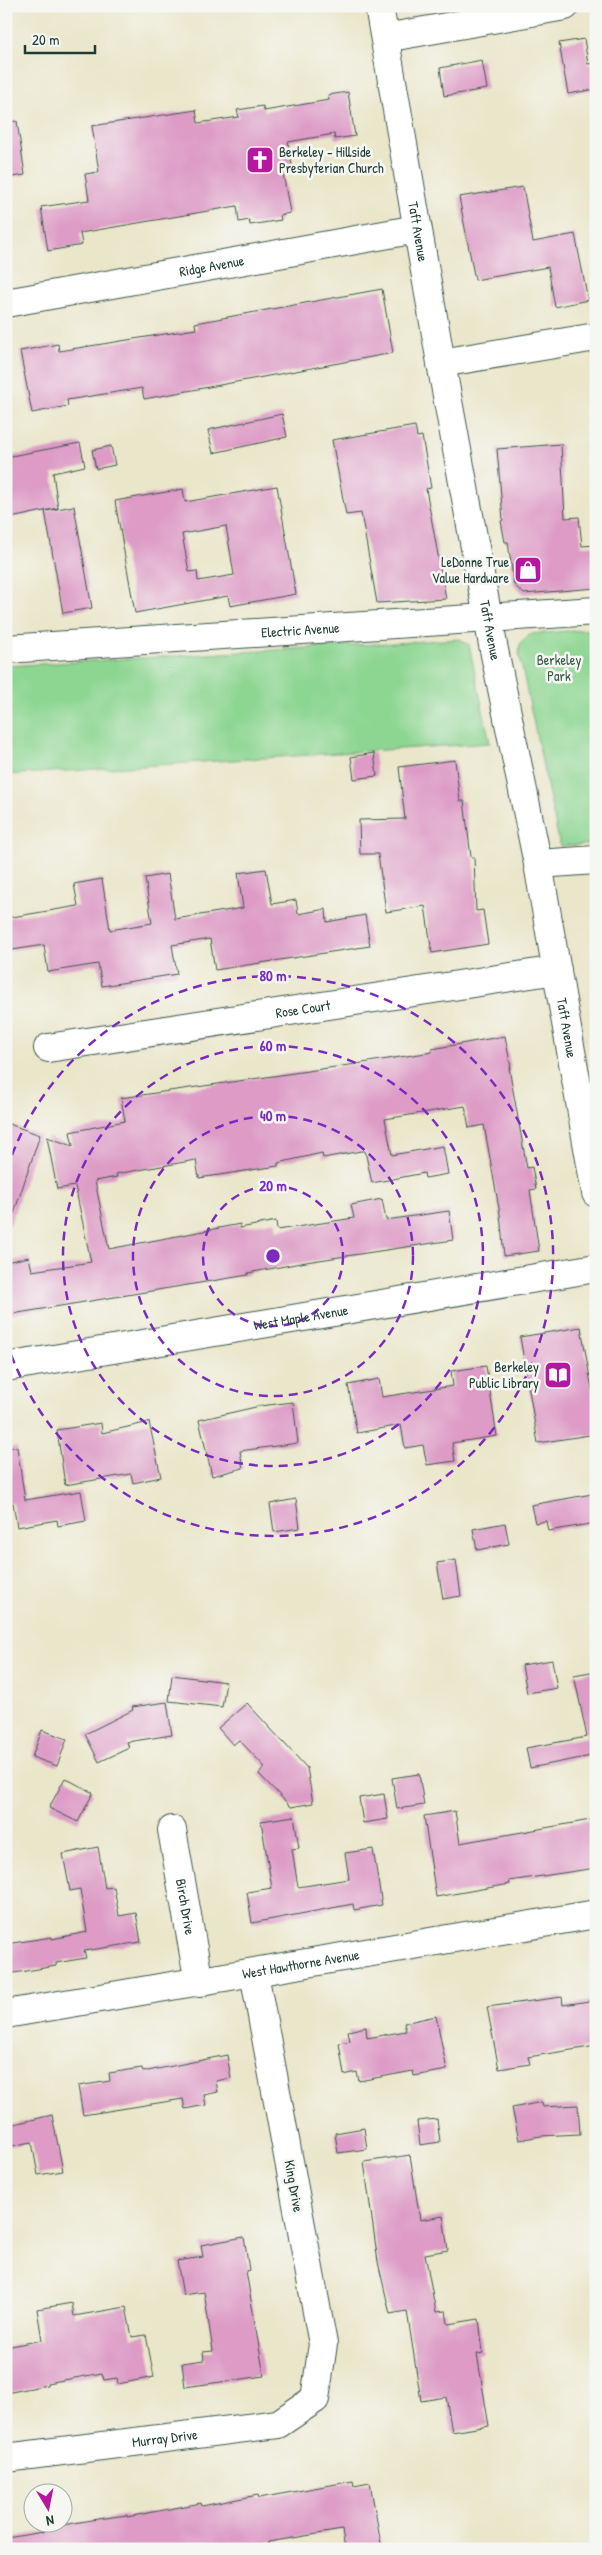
<svg xmlns="http://www.w3.org/2000/svg" width="602" height="2555" font-family="'Patrick Hand',sans-serif">
<rect width="100%" height="100%" fill="#f6f6f2"/>
<filter id="ink" filterUnits="userSpaceOnUse"><feTurbulence type="fractalNoise" baseFrequency=".02" numOctaves="2"/><feDisplacementMap in="SourceGraphic" scale="10" xChannelSelector="R" yChannelSelector="G"/><feConvolveMatrix kernelMatrix="1 2 1 2 8 2 1 2 1" color-interpolation-filters="sRGB"/></filter>
<filter id="wash" filterUnits="userSpaceOnUse"><feTurbulence type="fractalNoise" baseFrequency=".0096" numOctaves="4" result="noise"/><feDisplacementMap in="SourceGraphic" scale="20" xChannelSelector="R" yChannelSelector="G"/><feGaussianBlur stdDeviation="1.12" result="paint"/><feColorMatrix in="noise" values="0 0 0 0 0 0 0 0 0 0 0 0 0 0 0 0 0 1.4 0 .05"/><feComposite in="paint" operator="in"/></filter>
<g filter="url(#wash)">
<rect width="100%" height="100%" fill="#eae6ca"/>
<path fill="#8dd692" stroke="#568a63" d="M596,629v215l-36,2 -41,-192 1,-10 9,-10z
M460,639l9,6 21,98 -484,32v-109z"/>
<g id="blocks">
<path fill="#dd9bc6" fill-rule="evenodd" d="M584,39l4,25 8,-1v26l-28,5 -9,-51z
M482,60l5,29 -43,7 -4,-28z
M348,92l7,44 -20,3 -1,-5 -46,8 4,23 -10,2 8,46 -10,2 1,5 -31,5 -1,-5 -10,2 -2,-16 -157,27 2,12 -34,6 -7,-44 48,-7 -4,-26 14,-2 -7,-46 104,-16 2,13 41,-6 -2,-7 26,-4 1,5 65,-11 -1,-5z
M17,121l8,54 -19,3v-56z
M523,187l10,55 42,-8 13,66 -33,7 -7,-40 -73,13 -16,-83z
M382,289l11,64 -249,46 -2,-11 -75,12 1,6 -36,7 -12,-62 38,-7 1,7 137,-22 -1,-6z
M282,414l5,23 -74,16 -5,-23z
M415,426l2,11 5,-1 9,52 -5,1 20,110 -69,4 -16,-90 -15,2 -14,-75z
M80,443l5,23 -32,7 5,35 -52,11v-20l5,-1 -5,-25v-16z
M561,444l4,74 14,-1 3,29 14,-1v43l-72,6 -10,-9 -6,-43h-3l-4,-21 2,-1 -6,-71z
M111,446l4,19 -19,4 -4,-19z
M277,486l19,108 -66,12 -2,-10 -93,17 -20,-112 68,-12 2,13zM226,526l8,49 -36,6 -1,-10 -8,1 -7,-38z
M74,506l18,102 -29,5 -18,-102z
M374,753l3,23 -23,3 -3,-22z
M455,760l5,41h4l7,56h3l2,54 7,-1 5,34 -56,9 -7,-47 -39,6 -8,-58h-18l-1,-34 46,-1 -6,-52z
M266,869l6,35 24,-4 2,14 28,-5 1,13 38,-7 5,31 -155,24 -5,-31 -38,6 5,29 -75,12 -4,-22 -50,8 -4,-27 -38,6v-33l72,-12 -4,-22 28,-5 8,51 42,-7 -7,-45 23,-4 7,45 68,-11 -5,-35z
M505,1036l6,32h-2l18,100 5,-1 4,22 -6,1 9,61 -35,5 -4,-42 -16,-89 -15,3 -4,-22 -80,13 7,36 51,-9 5,28 -23,4 -1,-5 -52,10 -7,-32h-4l-38,7 -1,-5 -44,10v3l-79,12 -3,-18 -80,14 1,3 -22,4 14,68 131,-25v4l36,-7 1,9 77,-12 -3,-13 31,-6 4,21 63,-9 4,29 -147,22 -58,11v2l-242,40v-53l23,-5 3,14 59,-9 -16,-76 -18,3 -10,-52 26,9 -3,-14 55,-11 -4,-23 235,-34 76,-12v-3z
M6,1123l34,12 -30,90 -4,-1z
M581,1327l15,85v22l-58,9 -18,-106z
M486,1366l11,70 -45,7 3,18 -28,4 -4,-20 -18,3 -4,-23 -44,8 -9,-48 31,-6 3,18 71,-11 -2,-15z
M293,1402l5,41 -58,8 3,17 -31,8 -13,-56 61,-14z
M149,1422l12,55 -28,6 -2,-9 -66,11 -8,-55 44,-7 1,10z
M17,1447l8,53 56,-9 5,30 -28,5 -1,-6 -40,7 -4,-24 -7,1v-56z
M592,1494l4,29 -48,8 -2,-10 -11,2 -4,-18z
M296,1499l4,29 -26,4 -4,-28z
M505,1523l4,21 -32,6 -4,-21z
M456,1560l5,36 -18,3 -6,-36z
M552,1660l5,28 -30,5 -5,-28z
M596,1671v84l-66,13 -4,-20 61,-11 -13,-62z
M172,1675l54,7 -4,25 -53,-6z
M167,1702l5,33 -45,7 2,6 -30,14 -14,-28 48,-24 -1,-3z
M247,1703l60,65 6,35 -22,4 -32,-33 6,-7 -26,-27 -6,5 -15,-17z
M42,1730l25,9 -10,27 -25,-9z
M419,1774l5,31 -27,4 -5,-31z
M65,1778l28,15 -15,29 -29,-14z
M384,1794l4,25 -25,4 -4,-25z
M455,1811l5,32 136,-24v49l-87,13 1,3 -74,13 -12,-81z
M294,1816l5,32 -7,1 6,38 51,-8 -4,-26 28,-4 9,56 -28,5 -1,-6 -101,19 -5,-31 25,-4 -11,-67z
M98,1847l7,41 9,-1 5,29 17,-3 5,29 -57,9 2,7 -30,5v3l-48,8 -2,-30 46,-7v2l35,-7 -7,-43 -10,2 -7,-37z
M562,1997l1,8 33,-5v46l-68,11 2,7 -31,5 -12,-62z
M436,2016l11,54 -33,6 -1,-5 -54,10 -2,-9 -13,3 -5,-32 11,-2 -2,-10 18,-4 1,11 39,-7 -2,-8z
M227,2055l4,23 -15,3 2,11 -14,3 2,10 -21,4 -2,-10 -100,16 -5,-29 32,-5 -1,-8 33,-5 1,4z
M542,2102l1,5 35,-2 2,29 -40,2 -21,4 -7,-32z
M52,2115l11,56 -25,4 -6,-33 -26,5v-21z
M437,2119l3,23 -20,3 -3,-24z
M364,2128l3,21 -29,4 -3,-20z
M410,2155l10,65 23,-4 5,34 -23,4 11,58 10,-1 2,13 31,-5 4,34 -6,1 12,72 -37,6 -6,-35 -25,4 -14,-90 -17,3 -12,-52 -14,-100z
M244,2237l5,33 -3,1 18,105 -79,11 -3,-24 22,-3 -1,-8 10,-1 -9,-59 -21,3 -6,-34 26,-4 -2,-12z
M72,2303l2,13 52,-9 6,30 14,-2 8,42 -36,7 -1,-6 -13,2 -2,-7 -55,10v2l-41,8v-46l36,-7 -5,-31z
M353,2481l1,5 16,-3 12,66h-37l-3,-19 -74,12 1,7h-36l-1,-5 -26,5h-199v-11l36,-6 -1,-3 49,-9 36,-5v2l74,-14 1,3 56,-11 1,3z"/>
</g>
</g>
<g filter="url(#ink)">
<use href="#blocks" fill-opacity="0" stroke="#3d564a" stroke-width="1"/>
<g fill="none" stroke-linecap="round" stroke-linejoin="round">
<defs>
<g id="minor">
<path id="s1" d="M379,6l62,357 52,282 45,219 58,329"/>
<path d="M385,38l180,-32"/>
<path id="s2" d="M6,303l411,-74"/>
<path d="M441,363l155,-26"/>
<path id="s3" d="M6,649l590,-38"/>
<path d="M538,864l58,-4"/>
<path id="s4" d="M48,1048l509,-78"/>
<path id="s5" d="M6,1367l590,-99"/>
<path id="s6" d="M172,1830l27,153"/>
<path id="s7" d="M6,2014l590,-100"/>
<path id="s8" d="M6,2458l272,-34 37,-25 8,-55 -69,-371"/>
</g>
</defs>
<use href="#minor" stroke="#3d564a" stroke-width="30"/>
<use href="#minor" stroke="#fff" stroke-width="28"/>
</g>
</g>
<g fill="none" stroke="#7b2cbf" stroke-width="2.5" stroke-dasharray="9 6">
<circle cx="273" cy="1256" r="70"/>
<circle cx="273" cy="1256" r="140"/>
<circle cx="273" cy="1256" r="210"/>
<path d="M7 1169A280 280 0 1 1 7 1343"/>
</g>
<defs>
<symbol id="church-square" viewBox="-11 -11 22 22"><rect x="-9" y="-9" width="18" height="18" rx="4" fill="#b5179e" stroke="#f6f6f2"/><path d="M-1.2-6h2.4v3.5h3.3v2.4h-3.3V6h-2.4V-.1h-3.3v-2.4h3.3Z" fill="#fff"/></symbol>
<symbol id="shop-square" viewBox="-11 -11 22 22"><rect x="-9" y="-9" width="18" height="18" rx="4" fill="#b5179e" stroke="#f6f6f2"/><path d="M-5-2.5h2.3a2.7 3.5 0 0 1 5.4 0H5L5.5 6h-11ZM-1.5-2.5h3a1.5 2.3 0 0 0-3 0Z" fill="#fff"/></symbol>
<symbol id="library-square" viewBox="-11 -11 22 22"><rect x="-9" y="-9" width="18" height="18" rx="4" fill="#b5179e" stroke="#f6f6f2"/><path d="M-6-4Q-3-5.5-.7-3.5V5Q-3 3-6 4ZM6-4Q3-5.5 .7-3.5V5Q3 3 6 4Z" fill="#fff"/></symbol>
</defs>
<g fill-rule="evenodd">
<use href="#church-square" x="244" y="144" width="32" height="32"/>
<use href="#shop-square" x="512" y="554" width="32" height="32"/>
<use href="#library-square" x="542" y="1359" width="32" height="32"/>
</g>
<g text-anchor="middle" stroke-width="5" stroke-linejoin="round" paint-order="stroke">
<g font-size="14" fill="#1f3d34" stroke="#f6f6f2" text-anchor="end">
<text x="279" y="157" text-anchor="start">Berkeley - Hillside<tspan x="279" dy="16">Presbyterian Church</tspan></text>
<text x="509" y="567">LeDonne True<tspan x="509" dy="16">Value Hardware</tspan></text>
<text x="539" y="1372">Berkeley<tspan x="539" dy="16">Public Library</tspan></text>
</g>
<g font-size="14" fill="#1f3d34" stroke="#f6f6f2">
<text dy="5" stroke="none"><textPath href="#s1" startOffset="229">Taft Avenue</textPath></text>
<text dy="5" stroke="none"><textPath href="#s2" startOffset="209">Ridge Avenue</textPath></text>
<text dy="5" stroke="none"><textPath href="#s1" startOffset="634">Taft Avenue</textPath></text>
<text dy="5" stroke="none"><textPath href="#s3" startOffset="295">Electric Avenue</textPath></text>
<text dy="5" stroke="none"><textPath href="#s4" startOffset="258">Rose Court</textPath></text>
<text dy="5" stroke="none"><textPath href="#s1" startOffset="1039">Taft Avenue</textPath></text>
<text dy="5" stroke="none"><textPath href="#s5" startOffset="299">West Maple Avenue</textPath></text>
<text dy="5" stroke="none"><textPath href="#s6" startOffset="78">Birch Drive</textPath></text>
<text dy="5" stroke="none"><textPath href="#s7" startOffset="299">West Hawthorne Avenue</textPath></text>
<text transform="translate(294 2186) rotate(80)" y="5">King Drive</text>
<text dy="5" stroke="none"><textPath href="#s8" startOffset="160">Murray Drive</textPath></text>
</g>
<g font-size="14" fill="#355c47" stroke="#f6f6f2">
<text x="559" y="665">Berkeley<tspan x="559" dy="16">Park</tspan></text>
</g>
</g>
<circle cx="273" cy="1256" r="8" fill="#7b2cbf" stroke="#f6f6f2" stroke-width="2.5"/>
<g font-size="15" text-anchor="middle" font-weight="bold" fill="#7b2cbf" stroke="#f6f6f2" stroke-width="5" stroke-linejoin="round" paint-order="stroke">
<text x="273" y="981">80 m</text>
<text x="273" y="1051">60 m</text>
<text x="273" y="1121">40 m</text>
<text x="273" y="1191">20 m</text>
</g>
<rect width="602" height="2555" fill="none" stroke="#f6f6f2" stroke-width="25"/>
<g transform="translate(48 2508) rotate(170)"><circle r="24" fill="#f6f6f2" stroke="#a0aca6"/>
<path d="M0-4L9 19L0 12L-9 19Z" fill="#b5179e"/>
<text y="-8" font-size="14" font-weight="bold" text-anchor="middle" fill="#1f3d34">N</text>
</g>
<path d="M25 45v8h70v-8" fill="none" stroke="#1f3d34" stroke-width="2.5"/>
<text x="32" y="45" font-size="15" fill="#1f3d34" stroke="#f6f6f2" stroke-width="4" paint-order="stroke">20 m</text>
</svg>
